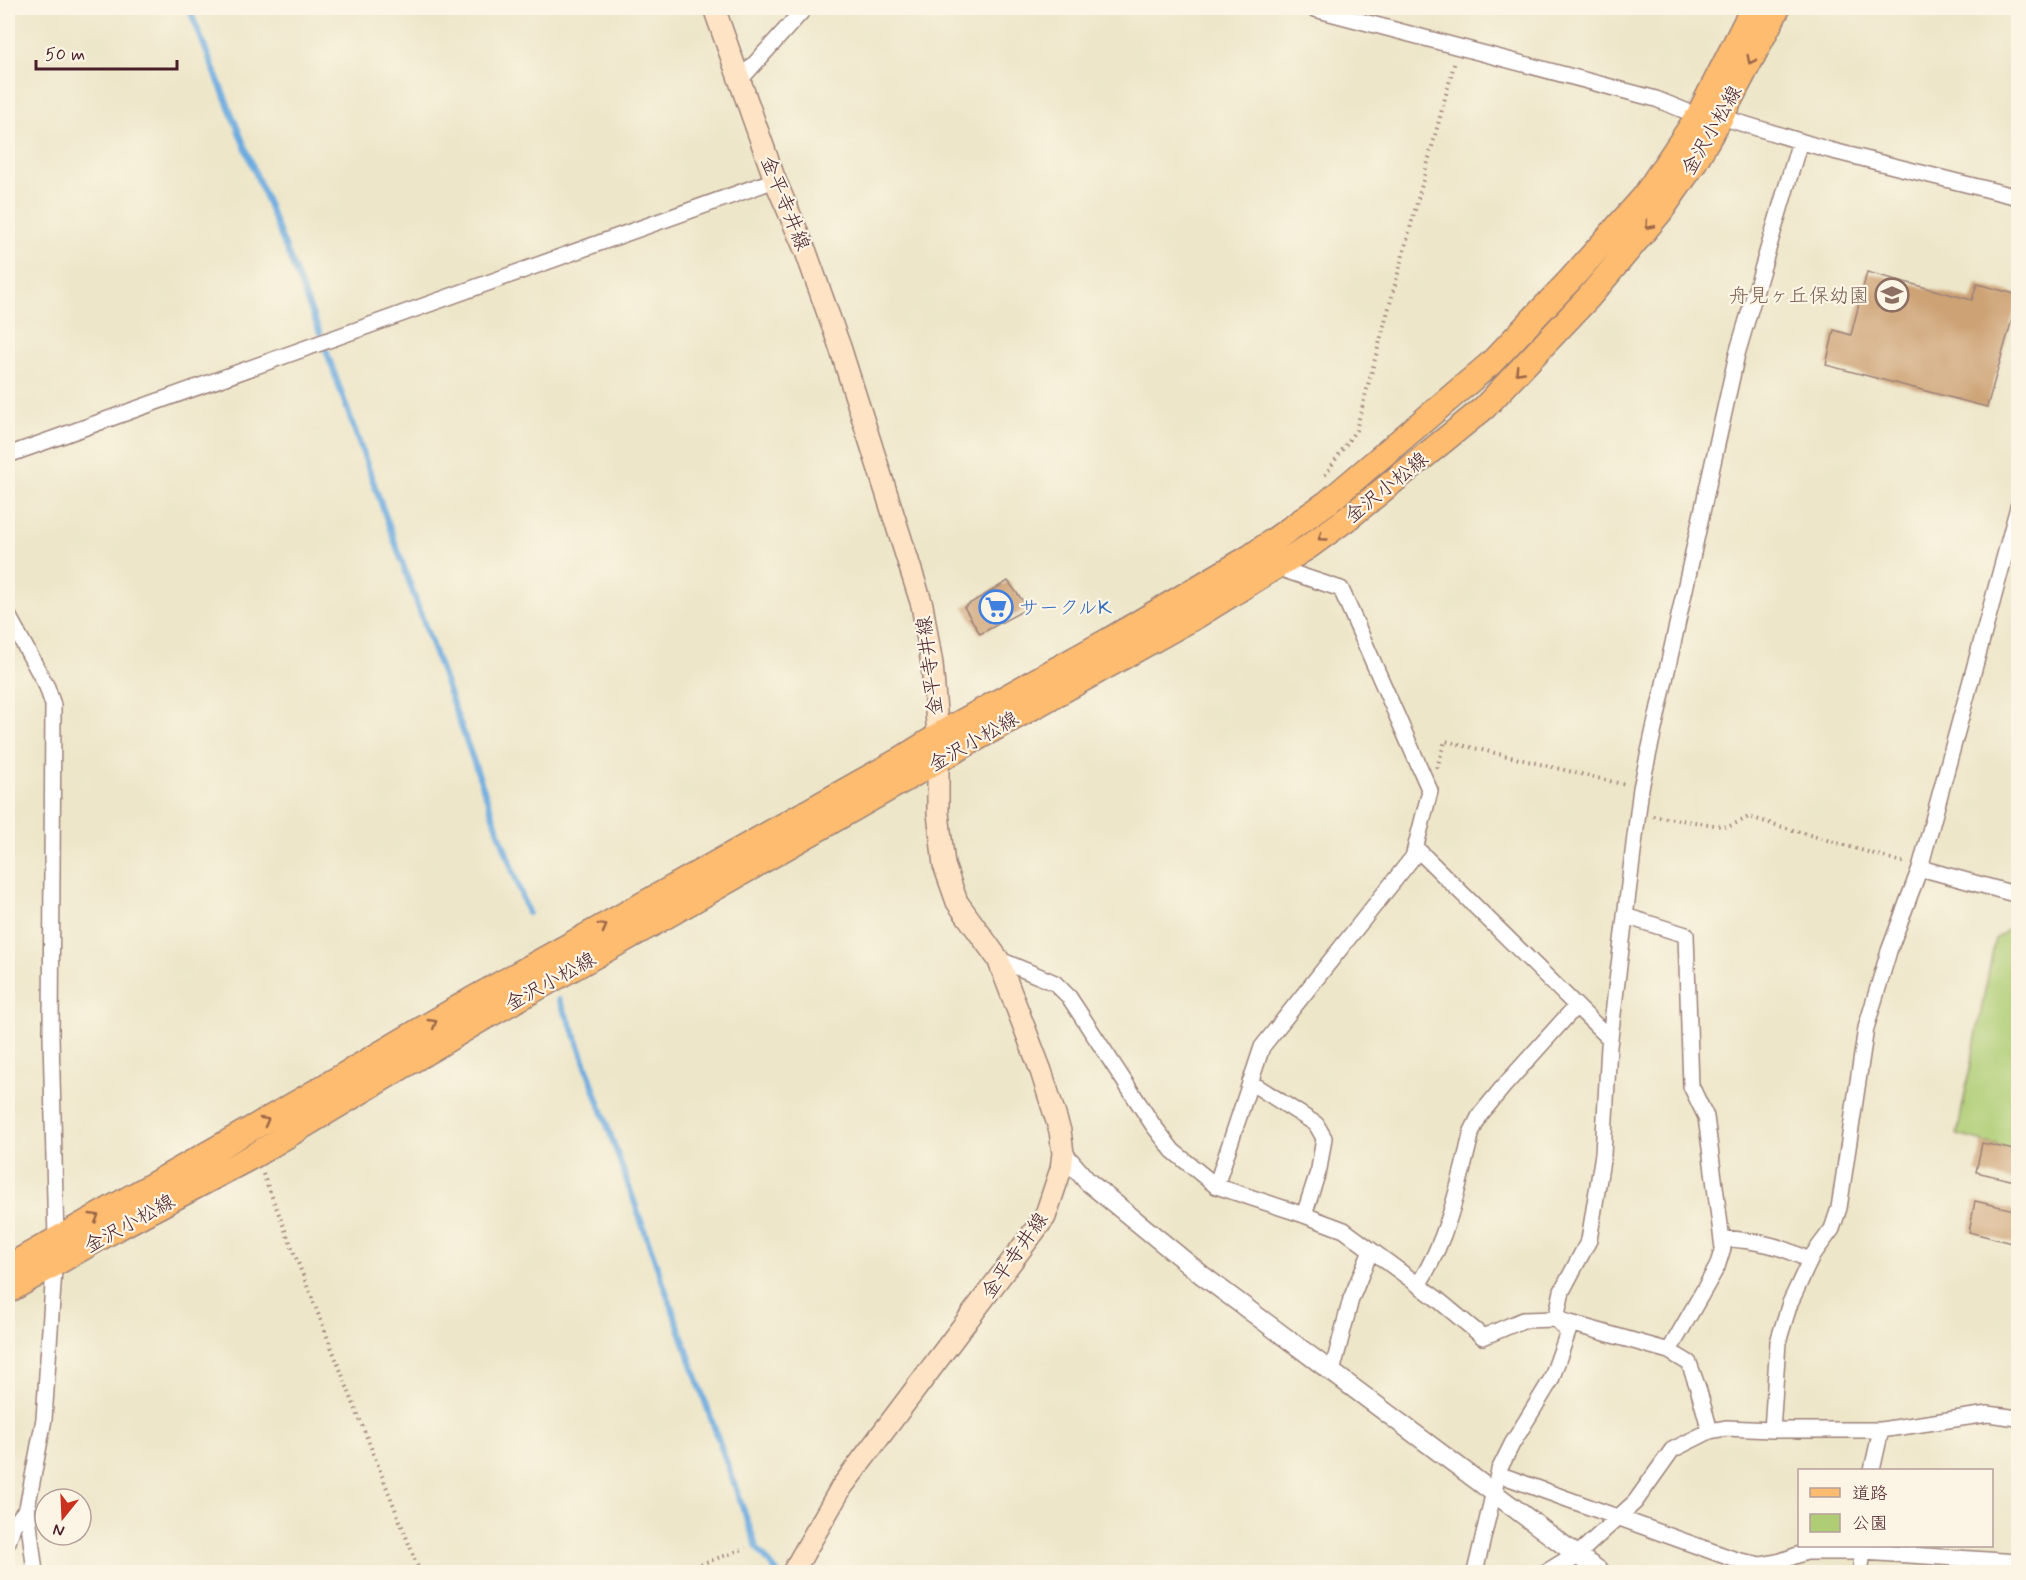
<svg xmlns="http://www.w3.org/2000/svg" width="2026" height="1580" font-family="Mynerve,'Klee One',sans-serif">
<rect width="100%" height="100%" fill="#fcf5e5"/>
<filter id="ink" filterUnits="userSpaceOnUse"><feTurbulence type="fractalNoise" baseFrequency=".0167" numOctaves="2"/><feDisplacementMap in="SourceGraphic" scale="12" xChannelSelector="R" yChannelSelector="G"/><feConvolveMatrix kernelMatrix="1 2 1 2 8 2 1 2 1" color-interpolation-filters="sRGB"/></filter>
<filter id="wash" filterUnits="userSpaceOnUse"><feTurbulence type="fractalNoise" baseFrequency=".008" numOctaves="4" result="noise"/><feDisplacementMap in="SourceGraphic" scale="24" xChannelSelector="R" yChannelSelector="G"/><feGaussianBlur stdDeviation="1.35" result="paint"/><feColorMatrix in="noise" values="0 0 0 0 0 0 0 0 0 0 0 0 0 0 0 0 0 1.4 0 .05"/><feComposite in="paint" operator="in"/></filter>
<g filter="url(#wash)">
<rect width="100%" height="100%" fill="#ede6c9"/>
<path fill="#aecd75" stroke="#7c7650" stroke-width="1.5" d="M2009,929l9,3v219l-61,-16 38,-196z"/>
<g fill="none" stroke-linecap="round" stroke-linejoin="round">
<path stroke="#6cabdf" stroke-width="6" d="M189,8l131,325
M326,350l202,563
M559,1000l14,29 184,519 20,24"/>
</g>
<g id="blocks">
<path fill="#cda376" d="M1867,272l105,28 5,-16 42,11 -32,112 -161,-42 8,-35 17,5z
M1008,581l20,27 -48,26 -16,-27z
M1982,1143l37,8v31l-43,-10z
M1975,1201l44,10v34l-50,-13z"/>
</g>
</g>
<g filter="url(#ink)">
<use href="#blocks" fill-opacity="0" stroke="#9c827a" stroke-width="1.5"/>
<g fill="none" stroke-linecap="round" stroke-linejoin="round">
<defs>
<path id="minor" d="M1311,8l345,91 42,17
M740,80l65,-72
M1721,117l108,33 189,47
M8,455l767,-275
M8,615l39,72 6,18 -2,331 5,204 -12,179 -17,89 8,64
M1416,848l194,191
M1920,868l98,27
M1625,916l61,19 5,151 15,31 17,131 -6,19 -48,84
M998,959l57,24 14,14 84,128 20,26 43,35 88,29 40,15 92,68 47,39 40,-17 33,-1 113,32 20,12 9,25 12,43
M1250,1082l66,42 8,14 -5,31 -15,46
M1216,1186l46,-139 151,-190 17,-66 -89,-202 -66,-22
M1722,1238c33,3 58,6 88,23
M1418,1285c30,-46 41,-101 54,-154l8,-16 23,-28 73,-81
M1556,1319l6,-28 27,-51 14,-86 6,-108 32,-258 96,-434 63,-213
M1332,1372l19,-73 20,-49
M1772,1430l6,-88 12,-39 22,-47 20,-27 7,-21 27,-180 23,-77 31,-83 98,-361
M1872,1470l9,-40
M1498,1474l238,86 25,5 20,-4 25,-9h57l155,10
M8,1542l5,-16 14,-18
M1577,1555l58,-53 37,-52 38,-19 16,-3 46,2h109l107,-16 30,4
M1475,1572l24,-102 13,-26 39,-64 17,-48 -12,-13
M1860,1572l4,-26"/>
<path id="tertiary" d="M1063,1153l24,28 115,94 375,280 -28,17
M1577,1555l24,17"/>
<path id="secondary" d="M714,8l61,172 31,72 34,95 82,258 10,59 6,72v77l6,52 13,37 41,57 43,112 19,60 3,22 -2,16 -16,48 -204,271 -48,84"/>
<path id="primary" d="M8,1267l292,-166 171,-101 174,-97 253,-142 56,-35 155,-86 141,-83 78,-55 163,-139 79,-83 73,-82 55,-82 55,-108
M8,1291l104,-60 143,-76 227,-136 174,-97 309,-177 230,-128 113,-70 40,-29 136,-110 104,-110 73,-87 32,-46 28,-48 57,-109"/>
</defs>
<use href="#minor" stroke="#9c827a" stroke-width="18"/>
<use href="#tertiary" stroke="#9c827a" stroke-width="21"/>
<use href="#secondary" stroke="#9c827a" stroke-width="24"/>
<use href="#primary" stroke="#9c827a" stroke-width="27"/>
<path stroke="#9c827a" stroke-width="4" stroke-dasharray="1.5 4.5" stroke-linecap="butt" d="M1325,475l31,-45 99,-369
M1437,768l8,-27 181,44
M1653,816l75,11 21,-10 156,46
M263,1174l157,398
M678,1572l68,-24"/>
<use href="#minor" stroke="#fff" stroke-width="15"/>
<use href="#tertiary" stroke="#fff" stroke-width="18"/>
<use href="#secondary" stroke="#fee4c5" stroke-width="21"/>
<use href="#primary" stroke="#fdbc6f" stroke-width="24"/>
</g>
<defs><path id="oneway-chevron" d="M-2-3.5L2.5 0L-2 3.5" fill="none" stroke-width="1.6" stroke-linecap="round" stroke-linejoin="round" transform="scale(1.5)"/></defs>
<g stroke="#9b664a">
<use href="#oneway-chevron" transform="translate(1751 60) rotate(117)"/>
<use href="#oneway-chevron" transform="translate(1649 225) rotate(130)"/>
<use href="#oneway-chevron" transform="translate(1519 371) rotate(134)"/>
<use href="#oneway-chevron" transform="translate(1322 537) rotate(144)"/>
<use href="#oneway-chevron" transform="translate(603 927) rotate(-29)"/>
<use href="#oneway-chevron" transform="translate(433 1023) rotate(-31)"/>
<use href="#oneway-chevron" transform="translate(265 1121) rotate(-29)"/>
<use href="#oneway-chevron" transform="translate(95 1217) rotate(-31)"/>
</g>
</g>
<defs>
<symbol id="school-ring" viewBox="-11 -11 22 22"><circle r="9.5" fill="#fcf5e5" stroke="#8d6e63" stroke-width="1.5"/><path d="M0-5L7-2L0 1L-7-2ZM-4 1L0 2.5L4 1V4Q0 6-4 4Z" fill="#8d6e63"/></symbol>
<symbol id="supermarket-ring" viewBox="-11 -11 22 22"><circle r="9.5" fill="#fcf5e5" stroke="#3f7fe0" stroke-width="1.5"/><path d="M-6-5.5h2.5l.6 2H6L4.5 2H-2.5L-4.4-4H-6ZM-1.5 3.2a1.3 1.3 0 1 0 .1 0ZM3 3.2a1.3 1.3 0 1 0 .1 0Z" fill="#3f7fe0"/></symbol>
</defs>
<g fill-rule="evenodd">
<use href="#school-ring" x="1873" y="276" width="38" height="38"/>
<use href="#supermarket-ring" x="977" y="588" width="38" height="38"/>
</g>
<g text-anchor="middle" stroke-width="4.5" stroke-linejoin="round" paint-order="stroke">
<g font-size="20" fill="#4a1f2b" stroke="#fcf5e5">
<text transform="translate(1711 130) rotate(-60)" y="7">金沢小松線</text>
<text transform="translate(786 203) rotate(68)" y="7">金平寺井線</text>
<text transform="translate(1386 487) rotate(-39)" y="7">金沢小松線</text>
<text transform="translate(929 666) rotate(-97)" y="7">金平寺井線</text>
<text transform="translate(973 741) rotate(-30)" y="7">金沢小松線</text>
<text transform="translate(550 981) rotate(-29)" y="7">金沢小松線</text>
<text transform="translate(129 1223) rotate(-29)" y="7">金沢小松線</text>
<text transform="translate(1014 1255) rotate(-55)" y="7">金平寺井線</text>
</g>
<g font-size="20" fill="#785e54" stroke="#fcf5e5" text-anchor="end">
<text x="1869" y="302">舟見ヶ丘保幼園</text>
</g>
<g font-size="20" fill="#366cbe" stroke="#fcf5e5" text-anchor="start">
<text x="1019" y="614">サークルK</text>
</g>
</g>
<rect width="2026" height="1580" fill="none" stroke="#fcf5e5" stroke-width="30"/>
<rect x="1798" y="1469" width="195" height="78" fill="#fcf5e5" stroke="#b59f9b" stroke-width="1.5"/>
<rect x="1810" y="1488" width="30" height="9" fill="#fdbc6f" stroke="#b59f9b" stroke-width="1.5"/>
<text x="1852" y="1499" font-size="18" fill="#4a1f2b">道路</text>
<rect x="1810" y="1514" width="30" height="18" fill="#aecd75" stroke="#b59f9b" stroke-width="1.5"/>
<text x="1852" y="1529" font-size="18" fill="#4a1f2b">公園</text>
<g transform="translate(63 1517) rotate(198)"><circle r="28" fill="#fcf5e5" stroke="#b59f9b" stroke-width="1.5"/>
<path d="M0-4.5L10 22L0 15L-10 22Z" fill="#c8321e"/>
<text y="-9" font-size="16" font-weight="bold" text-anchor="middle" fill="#4a1f2b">N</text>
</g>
<path d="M36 60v9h141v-9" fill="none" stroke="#4a1f2b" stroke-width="3"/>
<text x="45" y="60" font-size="18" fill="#4a1f2b" stroke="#fcf5e5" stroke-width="4.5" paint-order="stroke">50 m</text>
</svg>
